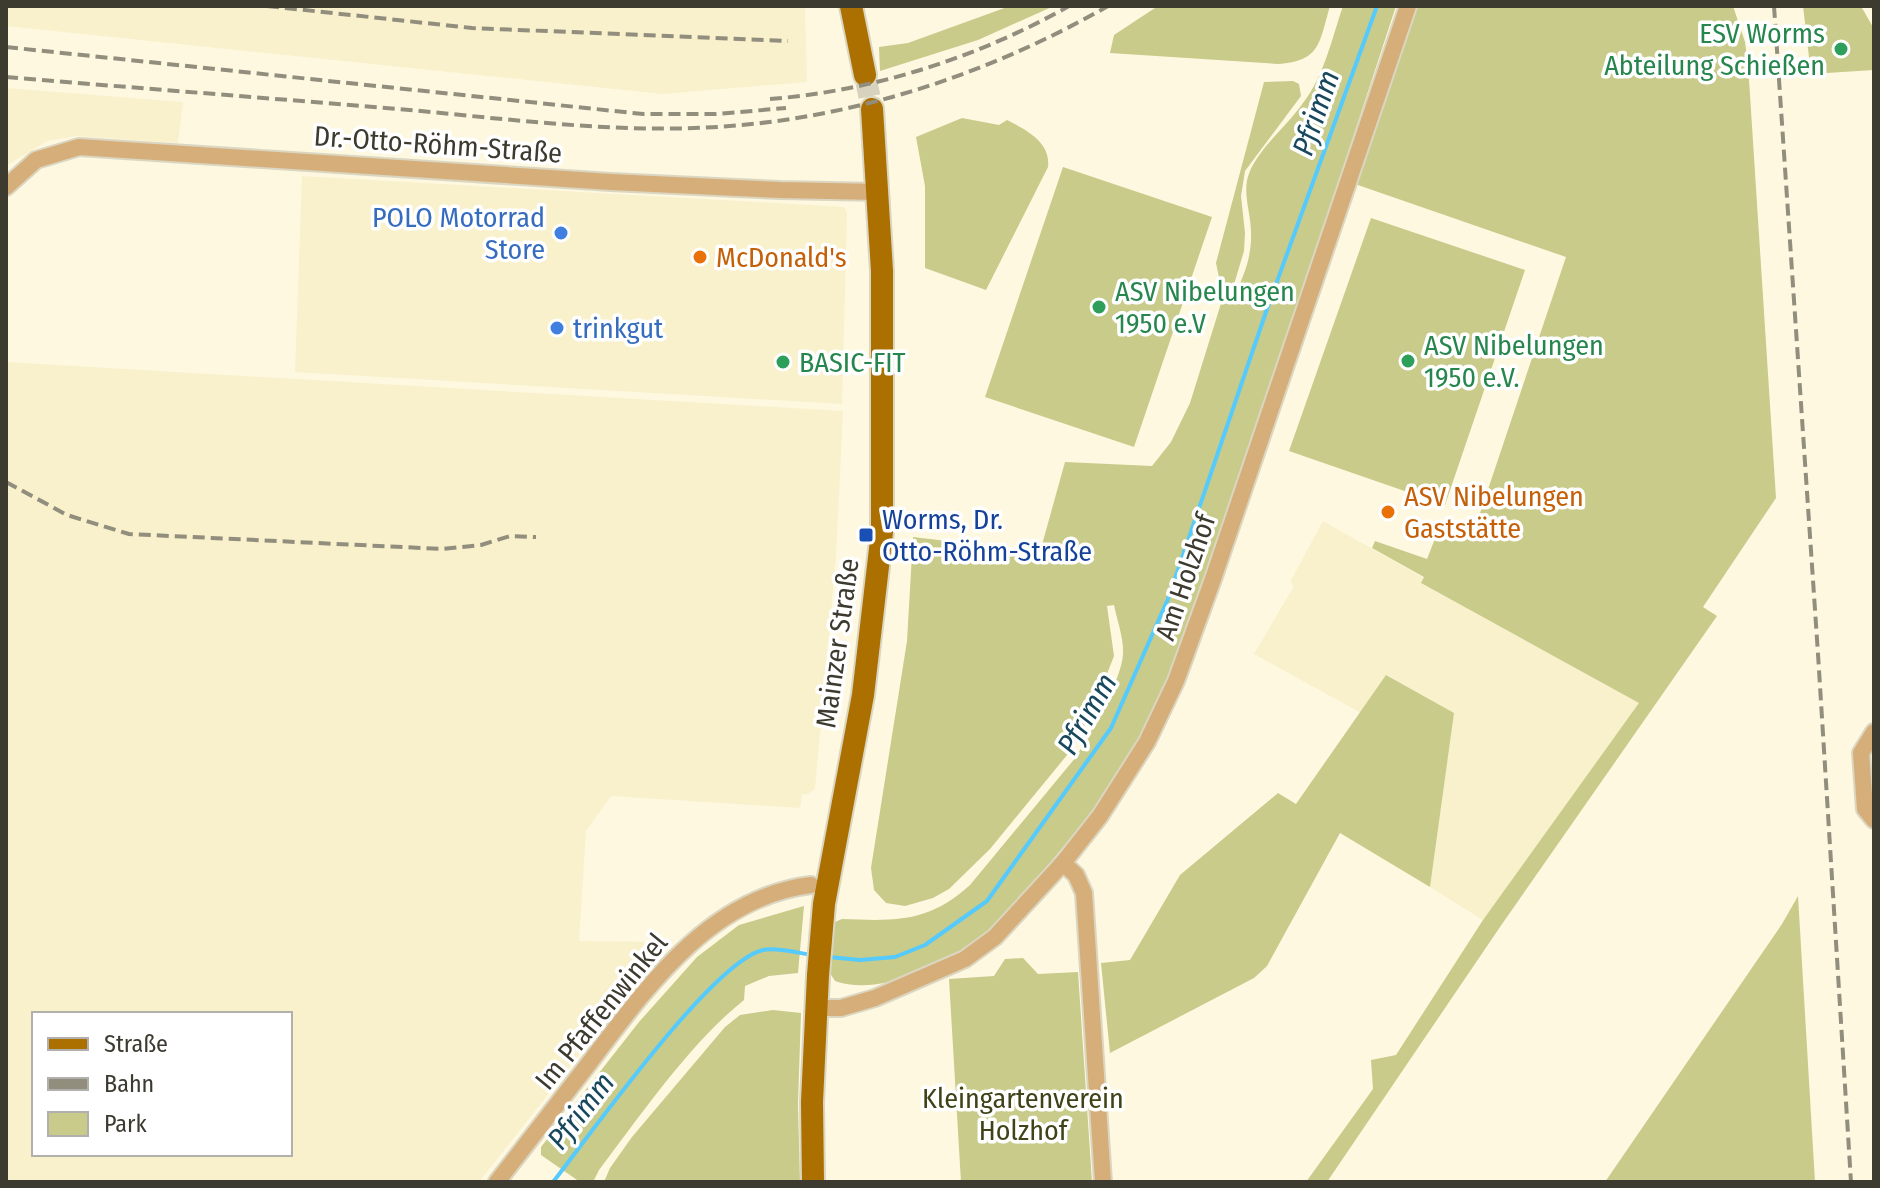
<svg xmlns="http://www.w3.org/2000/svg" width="1880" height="1188" viewBox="0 0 1880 1188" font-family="'Fira Sans Condensed',sans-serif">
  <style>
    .built { fill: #f9f0cc; fill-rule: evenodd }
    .green { fill: #c8cb8a }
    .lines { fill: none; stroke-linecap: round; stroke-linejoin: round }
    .stream { stroke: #55cafc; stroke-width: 4 }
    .primary-tunnel { stroke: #d7d2bd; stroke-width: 22; stroke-dasharray: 22 11; stroke-linecap: butt }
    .minor-casing { stroke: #dbd6c1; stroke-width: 20 }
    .primary-casing { stroke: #dbd6c1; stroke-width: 26 }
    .minor { stroke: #d6ae79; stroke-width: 16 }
    .primary { stroke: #ab7000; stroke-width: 22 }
    .rail { stroke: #928e7e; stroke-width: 4; stroke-dasharray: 12 6; stroke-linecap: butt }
    .leisure-dot { fill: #2e9e5b; stroke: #fff; stroke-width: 3 }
    .shop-dot { fill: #3f7fe0; stroke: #fff; stroke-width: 3 }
    .food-dot { fill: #e8710a; stroke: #fff; stroke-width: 3 }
    .transit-dot { fill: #1a4fb4; stroke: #fff; stroke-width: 3 }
    .labels { text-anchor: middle; stroke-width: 7; stroke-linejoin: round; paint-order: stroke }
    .leisure-label { font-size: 28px; fill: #27864d; stroke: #fff; text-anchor: start }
    .street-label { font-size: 28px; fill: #3d3a2f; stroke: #fff }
    .shop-label { font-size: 28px; fill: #366cbe; stroke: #fff; text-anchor: end }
    .food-label { font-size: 28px; fill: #c56008; stroke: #fff; text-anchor: start }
    .transit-label { font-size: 28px; fill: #164399; stroke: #fff; text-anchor: start }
    .park-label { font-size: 28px; fill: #404217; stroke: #fff }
    .water-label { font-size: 30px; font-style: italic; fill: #17485d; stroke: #fff }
  </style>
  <rect width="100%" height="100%" fill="#fef8e1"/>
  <!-- built -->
  <g class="built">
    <path d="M6 6H805L807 82 663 94 6 26Z"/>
    <path d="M6 88 183 102 178 143 77 136 47 141 6 166Z"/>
    <path d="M302 176 844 207 847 213 842 404 295 372Z"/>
    <path d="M6 362 843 411 836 557 815 789 808 794H802L800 808 611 796 586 831 579 941 668 942 479 1182H6ZM290 1014V1154H34V1014Z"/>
    <path d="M1323 521 1424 578 1422 584 1640 703 1483 920 1430 887 1454 713 1387 675 1361 713 1254 654 1294 586 1290 582Z"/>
  </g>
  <!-- green -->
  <g class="green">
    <path d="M1010 6H1054L978 40 880 71 879 47 908 43Z"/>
    <path d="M1158 6H1330C1319 43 1321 61 1278 64L1110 53 1114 35Z"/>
    <path d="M1343 6H1396C1341 174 1286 343 1227 510 1200 584 1178 666 1142 736 1119 780 1086 820 1054 858 1026 892 998 928 960 952 927 972 874 995 835 981L830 973 835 922 842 919C895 921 928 923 970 885L1076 757C1090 734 1122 679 1123 654 1124 639 1117 620 1114 605L1107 606 1114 656 1091 715 1072 749 990 849 949 889 933 898 905 906 886 903 874 890 871 868 907 641 913 537 1040 552 1065 462 1152 466 1171 442 1190 403 1223 297 1216 263 1264 82 1293 81 1299 84 1301 96 1245 171 1241 196 1245 233 1244 251 1232 291 1233 297C1244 277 1252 256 1251 232 1251 212 1241 191 1250 171 1261 146 1287 126 1303 103 1324 76 1332 38 1343 6Z"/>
    <path d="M1415 6H1733L1745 42 1748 64 1776 498 1703 607 1717 616 1500 927 1327 1182H1306L1373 1089 1371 1060 1396 1055 1483 920 1639 703 1421 583 1424 577 1372 548 1375 541 1427 559 1440 526 1472 537 1566 257 1355 184Z"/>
    <path d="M1803 6H1861L1874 29V70L1811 74Z"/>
    <path d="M962 118 999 125 1007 120C1026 130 1051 142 1048 167L986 290 925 268V186L916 137Z"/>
    <path d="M1063 167 1212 217 1134 447 985 397Z"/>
    <path d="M1371 218 1525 270 1445 505 1289 451Z"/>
    <path d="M1386 675 1454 713 1430 887 1340 833 1267 966 1254 978 1110 1053 1101 963 1130 960 1180 875 1278 793 1296 804Z"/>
    <path d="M1798 896 1815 1182H1605L1782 924Z"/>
    <path d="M804 906 798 973 769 976 745 986 744 1000C691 1042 640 1116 599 1170L593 1182H580L541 1155V1147L639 1022 697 957 739 925Z"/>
    <path d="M1023 958 1038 974 1078 972 1092 1182H961L949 979 994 976 1005 959Z"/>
    <path d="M773 1010 801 1013 798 1104 800 1182H604L610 1168 632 1137 725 1027 740 1015Z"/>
  </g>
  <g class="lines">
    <!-- stream -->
    <g class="stream">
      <path d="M829 957 860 960 895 957 925 945 987 901 1111 728 1168 599 1267 309 1377 6"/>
      <path d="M553 1182C590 1135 712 962 763 950 777 947 798 953 812 955"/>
    </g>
    <!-- primary-tunnel -->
    <path class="primary-tunnel" d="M865 75 872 109"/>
    <!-- minor casing -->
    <g class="minor-casing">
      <g id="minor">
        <path d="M6 187 36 160 79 147 611 182 780 190 879 192"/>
        <path d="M1874 732 1861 753 1865 809 1874 820"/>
        <path d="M1063 863 1076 875 1084 893 1103 1182"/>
        <path d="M816 1008H841L875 998 965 959 995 937 1063 863 1100 816 1147 742 1176 681 1213 579 1408 6"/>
        <path d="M497 1182C528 1142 559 1102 590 1062 647 987 710 897 811 885"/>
      </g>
    </g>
    <!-- primary casing -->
    <g class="primary-casing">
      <g id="primary">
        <path d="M851 6 865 75"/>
        <path d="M813 1182 812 1102 818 975 824 904 863 695 882 532V271L872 109"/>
      </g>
    </g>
    <!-- minor -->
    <use href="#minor" class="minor"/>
    <!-- primary -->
    <use href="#primary" class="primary"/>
    <!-- rail -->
    <g class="rail">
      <path d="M267 6 472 28 788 41"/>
      <path d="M1774 6 1818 654 1851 1182"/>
      <path d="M6 47 643 114H716L786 108"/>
      <path d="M6 77C137 88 267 98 398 109 512 119 629 136 742 125 871 113 996 70 1108 6"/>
      <path d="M770 99C874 91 979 57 1069 6"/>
      <path d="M6 482 67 515 129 534 443 549 481 545 510 536 536 537"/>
    </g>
  </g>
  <!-- markers -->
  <g class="leisure-dot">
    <circle cx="1841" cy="49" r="8"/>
    <circle cx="1099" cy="307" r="8"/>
    <circle cx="1408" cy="361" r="8"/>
    <circle cx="783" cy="362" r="8"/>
  </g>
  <g class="shop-dot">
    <circle cx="561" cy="233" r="8"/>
    <circle cx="557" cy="328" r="8"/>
  </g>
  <g class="food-dot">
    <circle cx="700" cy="257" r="8"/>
    <circle cx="1388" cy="512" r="8"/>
  </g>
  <rect class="transit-dot" x="858" y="527" width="16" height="16" rx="4"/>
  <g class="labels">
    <!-- leisure labels -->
    <g class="leisure-label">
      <text x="1825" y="43" text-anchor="end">ESV Worms<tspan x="1825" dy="32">Abteilung Schießen</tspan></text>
      <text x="1115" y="301">ASV Nibelungen<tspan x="1115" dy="32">1950 e.V</tspan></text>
      <text x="1424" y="355">ASV Nibelungen<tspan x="1424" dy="32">1950 e.V.</tspan></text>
      <text x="799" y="372">BASIC-FIT</text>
    </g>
    <!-- street labels -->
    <g class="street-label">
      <text transform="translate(438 144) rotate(4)" y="10">Dr.-Otto-Röhm-Straße</text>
      <text transform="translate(1185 577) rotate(-71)" y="10">Am Holzhof</text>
      <text transform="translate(837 643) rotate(-82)" y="10">Mainzer Straße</text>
      <text transform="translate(601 1011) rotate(-51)" y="10">Im Pfaffenwinkel</text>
    </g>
    <!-- shop labels -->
    <g class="shop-label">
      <text x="545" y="227">POLO Motorrad<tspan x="545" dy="32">Store</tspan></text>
      <text x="573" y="338" text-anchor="start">trinkgut</text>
    </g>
    <!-- food labels -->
    <g class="food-label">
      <text x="716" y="267">McDonald's</text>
      <text x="1404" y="506">ASV Nibelungen<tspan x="1404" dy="32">Gaststätte</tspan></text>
    </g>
    <!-- transit labels -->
    <g class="transit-label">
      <text x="882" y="529">Worms, Dr.<tspan x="882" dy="32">Otto-Röhm-Straße</tspan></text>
    </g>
    <!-- park labels -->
    <g class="park-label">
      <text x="1023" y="1108">Kleingartenverein<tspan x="1023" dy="32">Holzhof</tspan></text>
    </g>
    <!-- water labels -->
    <g class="water-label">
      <text transform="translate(1316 113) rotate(-71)" y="10">Pfrimm</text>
      <text transform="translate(1087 714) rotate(-60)" y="10">Pfrimm</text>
      <text transform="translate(581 1111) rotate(-52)" y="10">Pfrimm</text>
    </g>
  </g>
  <!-- border -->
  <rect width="1880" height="1188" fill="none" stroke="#3d3a2f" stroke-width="16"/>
  <!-- legend -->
  <rect x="32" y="1012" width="260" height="144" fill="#ffffff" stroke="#b1b0ac" stroke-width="2"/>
  <rect x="48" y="1038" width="40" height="12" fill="#ab7000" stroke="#b1b0ac" stroke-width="2"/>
  <text x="104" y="1052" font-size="24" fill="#3d3a2f">Straße</text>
  <rect x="48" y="1078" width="40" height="12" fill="#928e7e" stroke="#b1b0ac" stroke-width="2"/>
  <text x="104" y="1092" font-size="24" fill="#3d3a2f">Bahn</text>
  <rect x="48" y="1112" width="40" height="24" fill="#c8cb8a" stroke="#b1b0ac" stroke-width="2"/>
  <text x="104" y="1132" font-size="24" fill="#3d3a2f">Park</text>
</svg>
